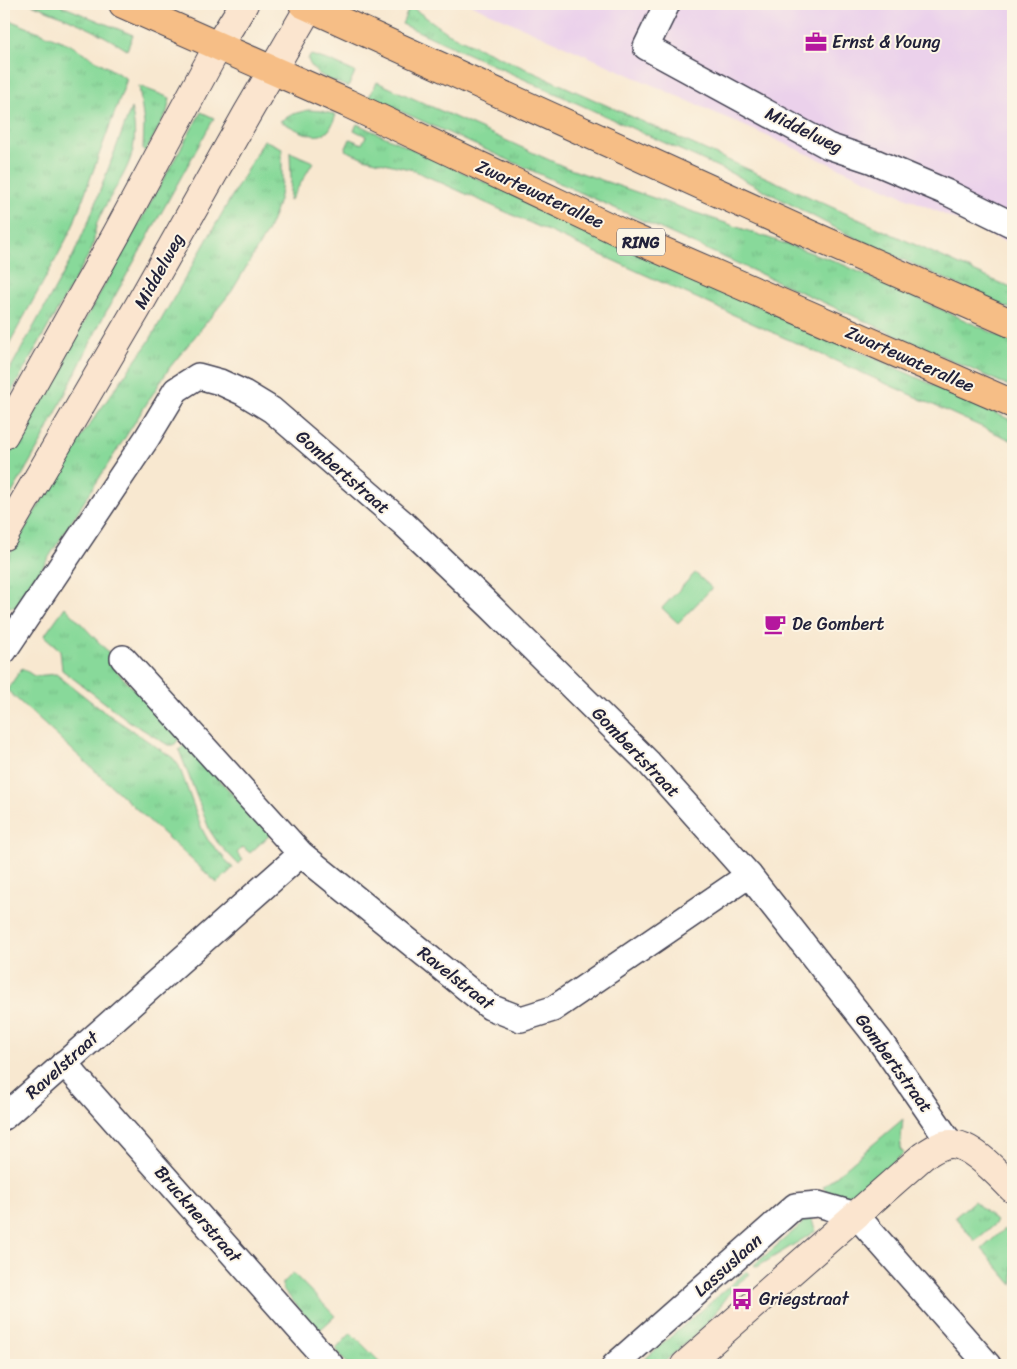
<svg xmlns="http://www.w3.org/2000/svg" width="1017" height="1369" viewBox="0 0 1017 1369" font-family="Sriracha,sans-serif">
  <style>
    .built { fill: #ebd1eb }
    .grass { fill: url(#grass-tufts); stroke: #557e6a }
    .park { fill: #88d99a; stroke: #557e6a }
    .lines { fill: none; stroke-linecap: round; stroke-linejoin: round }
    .street-casing { stroke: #424051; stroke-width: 28 }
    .secondary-casing { stroke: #424051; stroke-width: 30 }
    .primary-casing { stroke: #424051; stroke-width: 30 }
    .street { stroke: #fff; stroke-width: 25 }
    .secondary { stroke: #fbe5cf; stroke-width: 28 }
    .primary { stroke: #f6be86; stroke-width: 28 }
    .labels { text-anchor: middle; stroke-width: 4; stroke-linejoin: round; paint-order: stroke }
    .shield { fill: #fcf5e5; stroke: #63616e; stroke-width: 1 }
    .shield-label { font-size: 16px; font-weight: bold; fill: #22223b }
    .poi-label { font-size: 18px; fill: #22223b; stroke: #fcf5e5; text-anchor: start }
    .street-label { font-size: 18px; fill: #22223b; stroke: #fcf5e5 }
  </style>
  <defs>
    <pattern id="grass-tufts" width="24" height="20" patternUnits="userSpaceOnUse" patternTransform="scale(1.25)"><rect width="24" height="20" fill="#88d99a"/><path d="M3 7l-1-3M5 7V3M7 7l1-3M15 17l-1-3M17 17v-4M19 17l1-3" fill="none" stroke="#75ba86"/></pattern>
  </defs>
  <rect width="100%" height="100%" fill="#fcf5e5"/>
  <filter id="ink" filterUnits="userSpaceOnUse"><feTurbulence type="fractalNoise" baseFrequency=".02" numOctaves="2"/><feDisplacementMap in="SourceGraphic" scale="10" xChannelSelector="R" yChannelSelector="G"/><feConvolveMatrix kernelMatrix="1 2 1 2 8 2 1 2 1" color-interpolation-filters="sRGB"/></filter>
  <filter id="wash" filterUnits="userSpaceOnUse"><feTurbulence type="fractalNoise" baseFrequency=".0096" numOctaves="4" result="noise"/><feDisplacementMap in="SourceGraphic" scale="20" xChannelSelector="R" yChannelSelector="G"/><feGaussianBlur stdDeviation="1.12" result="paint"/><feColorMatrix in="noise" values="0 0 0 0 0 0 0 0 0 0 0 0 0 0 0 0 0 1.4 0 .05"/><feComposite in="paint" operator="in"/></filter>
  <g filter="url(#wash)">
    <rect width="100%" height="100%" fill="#f8e8d0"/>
    <!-- built -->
    <path class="built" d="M470 4H1013V245Z"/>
    <!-- grass -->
    <g class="grass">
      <path d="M31 4H57L133 35 127 50C97 30 65 17 31 4Z"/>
      <path d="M410 6 448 33 462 40 1013 289V310L847 234 729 172 402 24Z"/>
      <path d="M4 18 69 44 127 79 72 228 57 257 4 353Z"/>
      <path d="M311 55 330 61 355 72 348 87C333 81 313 76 308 59Z"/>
      <path d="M377 82 567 168 835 261 1013 342V388L369 97Z"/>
      <path d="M139 86 170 98 167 112 146 151 143 150 144 124Z"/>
      <path d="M131 108C145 161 115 180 97 223 94 231 95 240 92 249L4 405V380L73 256 89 220Z"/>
      <path d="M308 110 322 111 336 115C334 120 332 126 329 130 316 144 293 127 280 121L293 114Z"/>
      <path d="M201 112 214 118 101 321 43 439 4 507V465Z"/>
      <path d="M357 124 1013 421V441L413 170 364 158 345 150 350 139 362 144 366 136 354 130Z"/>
      <path d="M264 140 282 148V181L280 196 275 213 267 232 232 291 170 367 19 604 15 607H10L4 604V564L72 449 148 343Z"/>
      <path d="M290 152 313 162 292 198 289 200 291 180Z"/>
      <path d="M65 607 116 660 111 665 180 738 174 745H168L129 721 62 670 60 650 44 636Z"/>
      <path d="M22 668 34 676 56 674 103 711 173 758 179 766 202 829 208 840 233 868 217 883 7 690Z"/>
      <path d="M185 744 271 834 250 853 243 847 237 853 243 860 238 864 218 843 210 831 179 750Z"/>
      <path d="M903 1119 900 1149 904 1153 851 1200 849 1198 831 1197 823 1187Z"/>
      <path d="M974 1201 997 1222 975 1241 955 1217Z"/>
      <path d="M808 1216 811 1218 816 1231 757 1267 754 1265 802 1224 798 1217Z"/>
      <path d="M1004 1229 1013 1238V1285L982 1249Z"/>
      <path d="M747 1271 750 1274 737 1284 705 1326 661 1365H638Z"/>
      <path d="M293 1273 335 1316 321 1329 317 1330 283 1289V1283Z"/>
      <path d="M351 1333 383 1365H348L336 1349Z"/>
    </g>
    <!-- park -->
    <path class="park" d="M695 573 712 588 678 623 662 608Z"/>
  </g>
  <g filter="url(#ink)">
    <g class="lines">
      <!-- street casing -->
      <g class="street-casing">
        <g id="street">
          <path d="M667 4 646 47 828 146 873 161 948 193 1011 224"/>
          <path d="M4 651 147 438 176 390 198 376 220 382 244 393 272 410 404 524 491 607 649 763 749 875 880 1041 951 1144"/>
          <path d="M123 658 301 854 490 1007 521 1019 553 1009 749 875"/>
          <path d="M64 1063 331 1365"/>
          <path d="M4 1117 301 854"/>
          <path d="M615 1365 795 1206 818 1204 856 1215 988 1365"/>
        </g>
      </g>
      <!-- secondary casing -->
      <g class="secondary-casing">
        <g id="secondary">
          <path d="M4 435 116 235 218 46 244 4"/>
          <path d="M4 536 138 307 247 114 311 4"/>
          <path d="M685 1365 923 1156C931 1151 940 1144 951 1144 972 1144 999 1175 1013 1189"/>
        </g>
      </g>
      <!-- primary casing -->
      <g class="primary-casing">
        <g id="primary">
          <path d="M123 4 347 103 626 235 1013 404"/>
          <path d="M303 4 809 234 1013 324"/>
        </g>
      </g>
      <!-- street -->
      <use href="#street" class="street"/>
      <!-- secondary -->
      <use href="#secondary" class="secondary"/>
      <!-- primary -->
      <use href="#primary" class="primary"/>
    </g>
  </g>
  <!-- icons -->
  <defs>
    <g id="office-bare" transform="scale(1.725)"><path d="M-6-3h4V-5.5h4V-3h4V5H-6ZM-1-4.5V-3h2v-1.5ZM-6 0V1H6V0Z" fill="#b5179e" stroke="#fcf5e5" stroke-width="2.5" paint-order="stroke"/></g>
    <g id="cafe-bare" transform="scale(1.725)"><path d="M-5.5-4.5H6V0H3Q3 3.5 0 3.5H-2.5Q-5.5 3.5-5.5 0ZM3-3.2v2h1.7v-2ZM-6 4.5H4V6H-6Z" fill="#b5179e" stroke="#fcf5e5" stroke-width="2.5" paint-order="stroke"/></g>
    <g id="bus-bare" transform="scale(1.725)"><path d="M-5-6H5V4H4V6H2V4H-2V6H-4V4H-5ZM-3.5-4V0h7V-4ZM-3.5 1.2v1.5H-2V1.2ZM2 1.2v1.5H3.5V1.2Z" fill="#b5179e" stroke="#fcf5e5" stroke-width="2.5" paint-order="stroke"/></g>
  </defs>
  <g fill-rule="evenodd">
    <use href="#office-bare" x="816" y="42"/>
    <use href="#cafe-bare" x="775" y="624"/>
    <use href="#bus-bare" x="742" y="1299"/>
  </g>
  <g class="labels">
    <!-- shield labels -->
    <rect class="shield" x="617" y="228.5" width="48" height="27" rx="4"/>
    <g class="shield-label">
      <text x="641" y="248">RING</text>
    </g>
    <!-- poi labels -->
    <g class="poi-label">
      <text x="832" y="48">Ernst &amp; Young</text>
      <text x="792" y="630">De Gombert</text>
      <text x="759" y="1305">Griegstraat</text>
    </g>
    <!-- street labels -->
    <g class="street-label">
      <text transform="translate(804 130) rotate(26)" y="6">Middelweg</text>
      <text transform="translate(540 194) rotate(25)" y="6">Zwartewaterallee</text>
      <text transform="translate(159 271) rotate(-61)" y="6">Middelweg</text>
      <text transform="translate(910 359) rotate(24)" y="6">Zwartewaterallee</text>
      <text transform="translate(343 472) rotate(41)" y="6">Gombertstraat</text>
      <text transform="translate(636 752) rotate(46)" y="6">Gombertstraat</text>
      <text transform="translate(456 978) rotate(38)" y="6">Ravelstraat</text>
      <text transform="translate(894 1063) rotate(54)" y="6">Gombertstraat</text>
      <text transform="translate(62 1065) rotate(-42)" y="6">Ravelstraat</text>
      <text transform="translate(198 1214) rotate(49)" y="6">Brucknerstraat</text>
      <text transform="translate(728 1265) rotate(-42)" y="6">Lassuslaan</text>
    </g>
  </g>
  <!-- margin -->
  <rect width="1017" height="1369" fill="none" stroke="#fcf5e5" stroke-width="20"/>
</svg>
